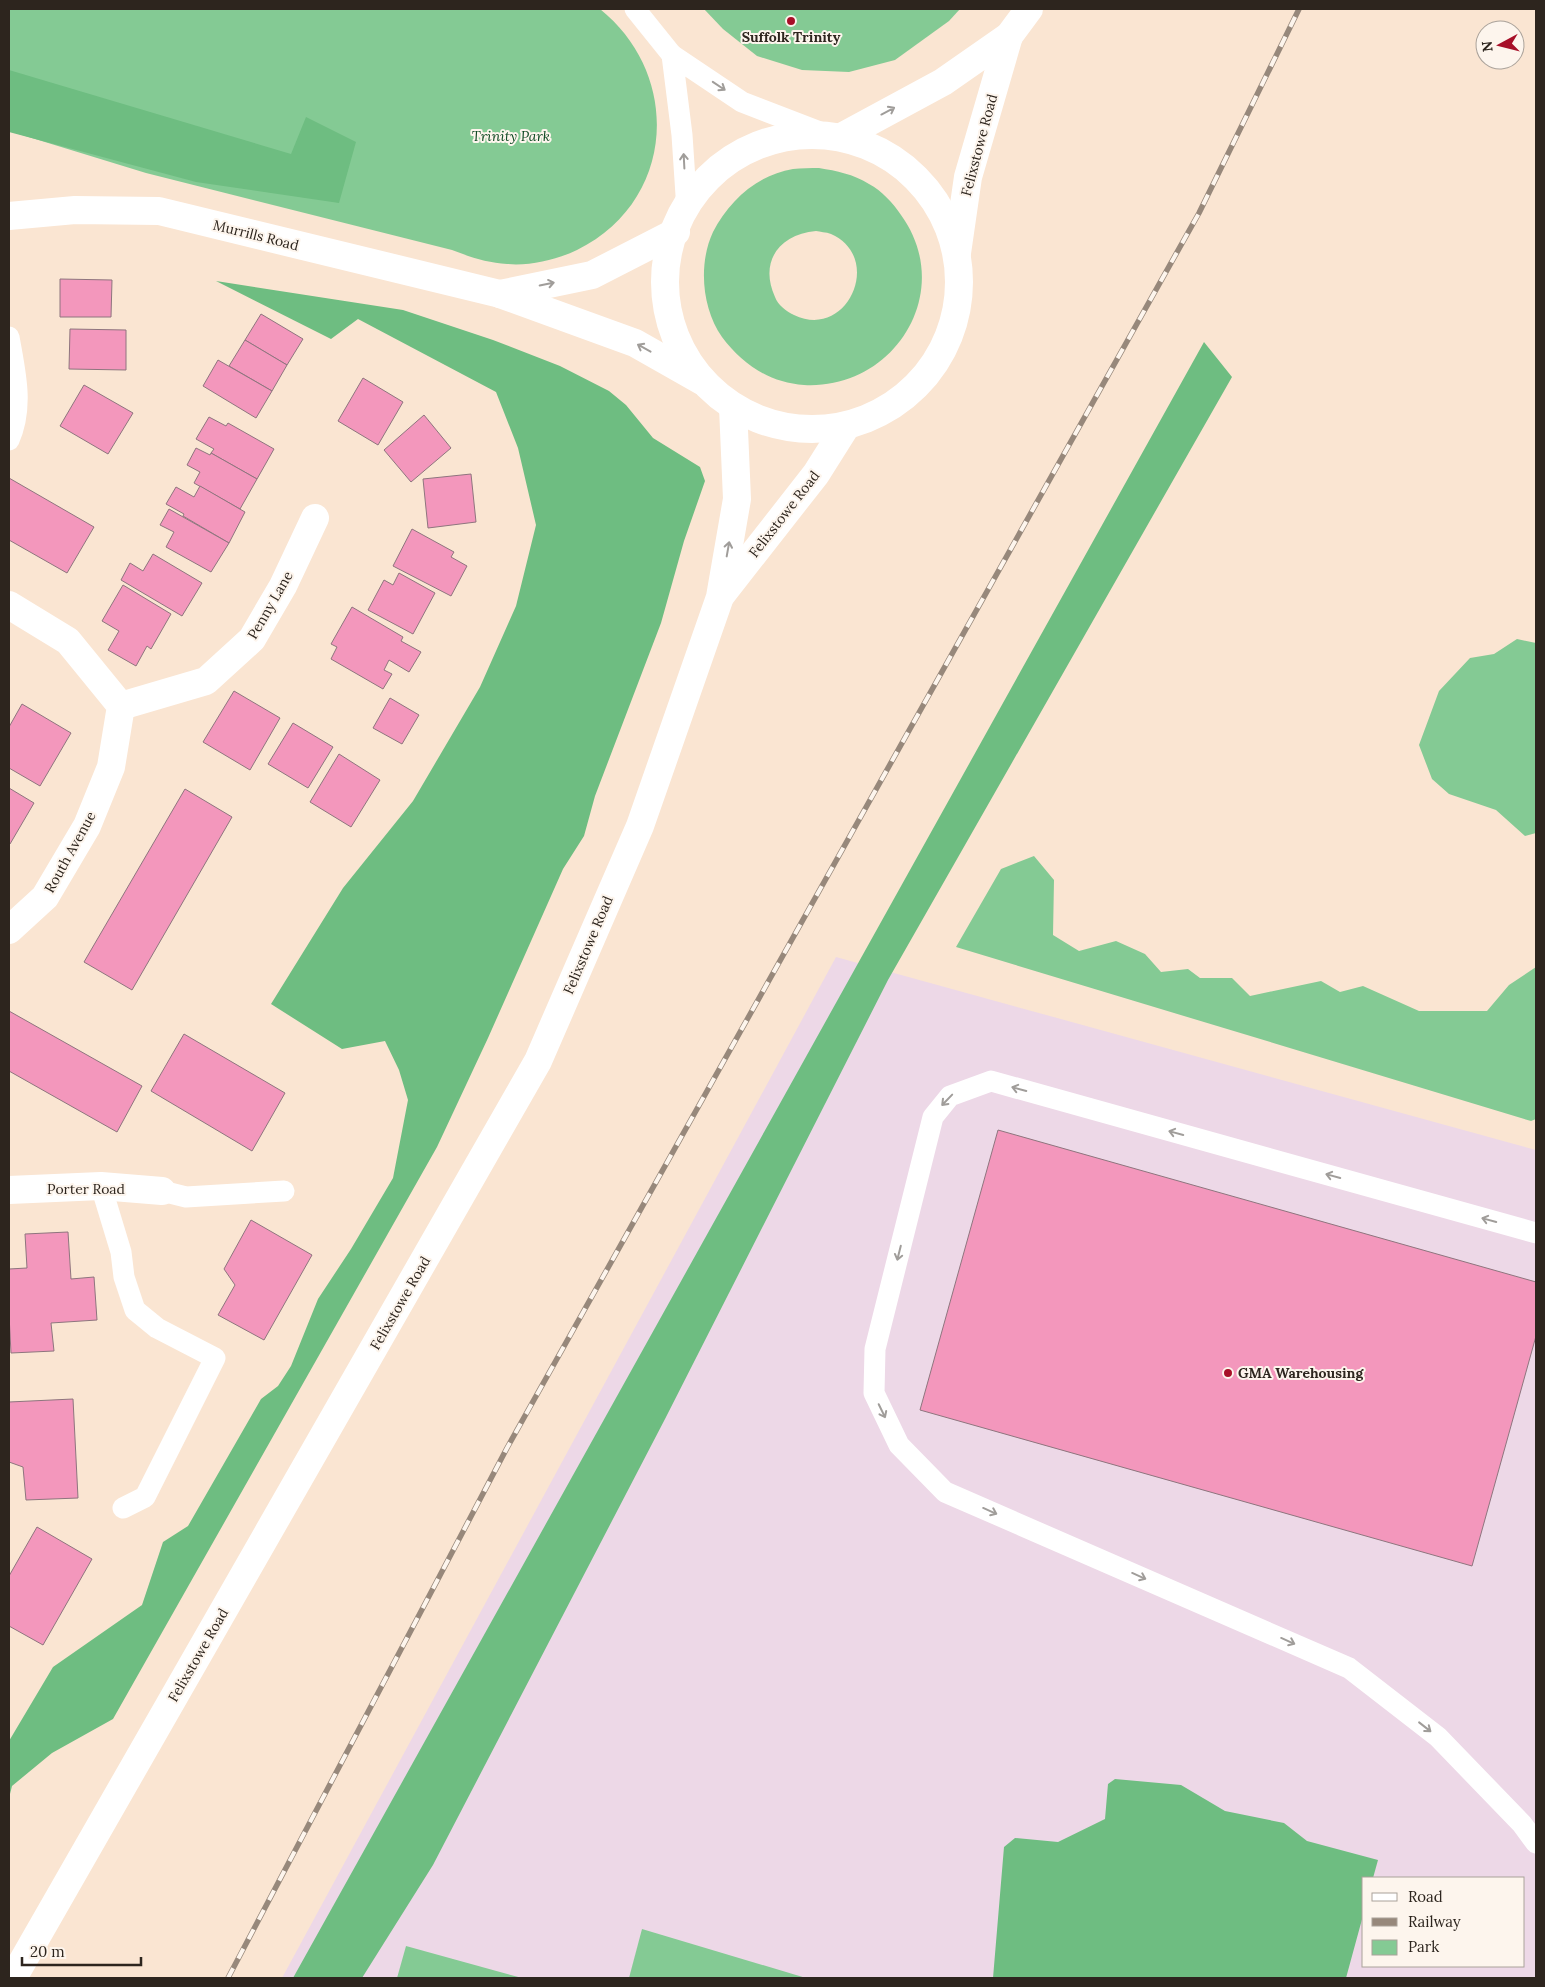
<svg xmlns="http://www.w3.org/2000/svg" width="1545" height="1987" viewBox="0 0 1545 1987" font-family="Lora,serif">
  <style>
    .industrial { fill: #edd8e7; fill-rule: evenodd }
    .green { fill: #84ca94; fill-rule: evenodd }
    .forest { fill: #6ebd81 }
    .building { fill: #f397bc; stroke: #8e757e }
    .lines { fill: none; stroke-linecap: round; stroke-linejoin: round }
    .lane { stroke: #fff; stroke-width: 21 }
    .street { stroke: #fff; stroke-width: 28 }
    .primary { stroke: #fff; stroke-width: 28 }
    .rail-casing { stroke: #97887b; stroke-width: 5.5 }
    .rail { stroke: #fdf5ed; stroke-width: 4; stroke-dasharray: 11; stroke-linecap: butt }
    .oneway { stroke: #a09d9a }
    .poi-dot { fill: #a70f28; stroke: #fdf5ed; stroke-width: 2 }
    .labels { text-anchor: middle; stroke-width: 4; stroke-linejoin: round; paint-order: stroke }
    .poi-label { font-size: 14px; font-weight: bold; fill: #2d251e; stroke: #fdf5ed }
    .park-label { font-size: 14px; font-style: italic; fill: #0e4a23; stroke: #fdf5ed }
    .street-label { font-size: 14px; fill: #2d251e; stroke: #fdf5ed }
  </style>
  <rect width="100%" height="100%" fill="#fae5d2"/>
  <!-- industrial -->
  <path class="industrial" d="M836 957 1536 1150V1978H282ZM1364 1878H1524V1966H1364Z"/>
  <!-- green -->
  <g class="green">
    <path d="M9 9H600C683 76 675 202 577 250 556 260 530 266 507 264 488 263 470 257 452 250L146 173 9 131Z"/>
    <path d="M704 9H960L949 21 895 60 849 72 802 70 757 56 723 29Z"/>
    <path d="M819 168C837 171 853 174 869 184 882 191 893 203 901 215 956 291 895 390 804 385 770 383 742 364 722 337 702 309 698 264 713 232 729 201 757 175 793 169 801 168 811 168 819 168ZM816 231C820 232 826 232 831 234 884 257 848 341 794 315 786 311 778 305 775 297 759 262 779 234 816 231Z"/>
    <path d="M1517 639 1536 643V833L1525 836 1496 810 1449 794 1432 779 1419 745 1439 691 1470 658 1494 654Z"/>
    <path d="M1034 856 1054 880 1053 935 1079 951 1116 941 1145 954 1161 972 1188 969 1200 978H1232L1250 996 1321 981 1340 992 1363 986 1419 1011H1487L1509 985 1536 967V1119L1531 1121 956 947 1001 869Z"/>
    <path d="M642 1929 806 1978H629Z"/>
    <path d="M406 1946 522 1978H397Z"/>
  </g>
  <!-- forest -->
  <g class="forest">
    <path d="M9 70 291 154 306 117 356 142 339 203 196 182 9 132Z"/>
    <path d="M216 281 403 310 493 340 560 366 609 391 626 405 653 438 700 467 705 481 684 541 661 623 595 796 584 836 563 869 488 1038 437 1147 113 1719 52 1753 12 1786 9 1798V1741L53 1667 142 1605 163 1542 188 1526 261 1399 278 1386 291 1366 318 1299 351 1249 393 1178 408 1100 399 1070 385 1041 342 1049 271 1004 343 888 413 801 480 687 516 606 536 525 518 448 496 392 358 319 331 339Z"/>
    <path d="M1204 342 1232 377 888 980 665 1419 433 1865 362 1978H293Z"/>
    <path d="M1115 1779 1181 1785 1225 1811 1284 1823 1307 1841 1378 1860 1373 1878H1364V1912L1346 1978H993L1004 1847 1015 1838 1058 1842 1105 1819 1108 1784Z"/>
  </g>
  <!-- building -->
  <g class="building">
    <path d="M60 279 112 280 111 317H60Z"/>
    <path d="M261 314 303 339 287 365 245 340Z"/>
    <path d="M70 329 126 330V370L69 369Z"/>
    <path d="M245 340 287 365 272 391 229 366Z"/>
    <path d="M218 360 272 391 256 418 203 386Z"/>
    <path d="M363 378 403 402 378 445 338 421Z"/>
    <path d="M84 385 133 413 108 454 60 426Z"/>
    <path d="M424 415 451 448 411 482 384 450Z"/>
    <path d="M209 417 226 426 228 423 274 449 257 479 211 453 214 449 196 439Z"/>
    <path d="M196 448 210 455 211 453 257 479 240 509 194 483 200 472 187 465Z"/>
    <path d="M471 474 476 522 428 528 423 479Z"/>
    <path d="M9 478 94 527 67 573 9 540Z"/>
    <path d="M200 486 245 512 229 543 183 516 184 514 166 504 176 487 194 497Z"/>
    <path d="M169 509 229 543 211 572 166 547 174 532 160 525Z"/>
    <path d="M412 529 454 552 451 557 467 566 451 596 393 566Z"/>
    <path d="M153 554 202 583 182 616 121 580 130 563 143 571Z"/>
    <path d="M399 573 435 593 413 634 368 610 384 580 393 585Z"/>
    <path d="M123 585 171 614 151 649 147 646 136 666 108 650 119 631 102 621Z"/>
    <path d="M352 607 403 637 401 641 421 652 409 672 389 660 384 670 392 674 383 689 331 659 337 647 331 644Z"/>
    <path d="M234 691 280 718 250 770 203 742Z"/>
    <path d="M390 698 419 715 402 744 373 728Z"/>
    <path d="M22 704 71 733 40 786 9 768V727Z"/>
    <path d="M293 723 333 747 308 788 268 764Z"/>
    <path d="M339 754 380 780 351 827 310 802Z"/>
    <path d="M9 788 34 803 10 844 9 843Z"/>
    <path d="M185 789 232 817 132 990 84 962Z"/>
    <path d="M9 1011 142 1086 117 1132 9 1071Z"/>
    <path d="M184 1034 285 1093 252 1151 151 1091Z"/>
    <path d="M998 1130 1536 1282V1336L1472 1566 920 1410Z"/>
    <path d="M251 1220 312 1255 264 1340 218 1315 235 1285 224 1269Z"/>
    <path d="M68 1232 71 1279 94 1277 97 1320 51 1323 54 1351 11 1353 9 1315V1269L27 1268 25 1234Z"/>
    <path d="M73 1399 78 1498 26 1500 23 1467 9 1462V1402Z"/>
    <path d="M37 1527 92 1559 43 1645 9 1626V1576Z"/>
  </g>
  <g class="lines">
    <!-- lane -->
    <g class="lane">
      <path d="M635 9 672 55"/>
      <path d="M687 210 682 135 672 55 742 102 820 132"/>
      <path d="M9 337C15 372 24 406 9 440"/>
      <path d="M101 1186 121 1252 124 1277 135 1310 157 1328 215 1358 145 1497 123 1508"/>
      <path d="M162 1191 186 1197 284 1191"/>
      <path d="M1536 1233 991 1081 950 1096 933 1117 875 1349 874 1393 899 1445 945 1492 1349 1668 1438 1737 1522 1824 1536 1843"/>
    </g>
    <!-- street -->
    <g class="street">
      <path d="M9 216 75 210 159 211 500 294 635 343 702 381"/>
      <path d="M500 294 592 275 676 232"/>
      <path d="M9 605 68 641 121 706 111 767 87 826 45 897 9 930"/>
      <path d="M121 706 206 681 252 639 283 586 315 518"/>
      <path d="M9 1190 101 1186 162 1191"/>
    </g>
    <!-- primary -->
    <g class="primary">
      <path d="M845 135 943 82 1009 36 1029 9"/>
      <circle cx="812" cy="282" r="147"/>
      <path d="M957 253 968 177 1009 36"/>
      <path d="M722 594 816 474 845 428"/>
      <path d="M13 1978 538 1061 640 826 720 597 737 499 733 407"/>
    </g>
    <!-- rail casing -->
    <g class="rail-casing">
      <path id="rail" d="M228 1978 507 1448 1199 213 1299 9"/>
    </g>
    <!-- rail -->
    <use href="#rail" class="rail"/>
  </g>
  <!-- one-way arrows -->
  <defs><path id="oneway-shaft" d="M-6 0H5M1.5-3L5.5 0L1.5 3" fill="none" stroke-width="1.6" stroke-linecap="round" stroke-linejoin="round" transform="scale(1.25)"/></defs>
  <g class="oneway">
    <use href="#oneway-shaft" transform="translate(719 86) rotate(34)"/>
    <use href="#oneway-shaft" transform="translate(888 111) rotate(-28)"/>
    <use href="#oneway-shaft" transform="translate(684 161) rotate(-93)"/>
    <use href="#oneway-shaft" transform="translate(547 284) rotate(-12)"/>
    <use href="#oneway-shaft" transform="translate(644 348) rotate(-151)"/>
    <use href="#oneway-shaft" transform="translate(728 549) rotate(-80)"/>
    <use href="#oneway-shaft" transform="translate(1019 1089) rotate(-165)"/>
    <use href="#oneway-shaft" transform="translate(947 1100) rotate(134)"/>
    <use href="#oneway-shaft" transform="translate(1176 1133) rotate(-165)"/>
    <use href="#oneway-shaft" transform="translate(1333 1176) rotate(-165)"/>
    <use href="#oneway-shaft" transform="translate(1489 1220) rotate(-165)"/>
    <use href="#oneway-shaft" transform="translate(899 1253) rotate(104)"/>
    <use href="#oneway-shaft" transform="translate(882 1411) rotate(64)"/>
    <use href="#oneway-shaft" transform="translate(990 1511) rotate(24)"/>
    <use href="#oneway-shaft" transform="translate(1139 1576) rotate(24)"/>
    <use href="#oneway-shaft" transform="translate(1288 1641) rotate(24)"/>
    <use href="#oneway-shaft" transform="translate(1425 1727) rotate(38)"/>
  </g>
  <!-- markers -->
  <g class="poi-dot">
    <circle cx="791" cy="21" r="5"/>
    <circle cx="1228" cy="1373" r="5"/>
  </g>
  <g class="labels">
    <!-- poi labels -->
    <g class="poi-label">
      <text x="791" y="42">Suffolk Trinity</text>
      <text x="1238" y="1378" text-anchor="start">GMA Warehousing</text>
    </g>
    <!-- park labels -->
    <g class="park-label">
      <text x="511" y="141">Trinity Park</text>
    </g>
    <!-- street labels -->
    <g class="street-label">
      <text transform="translate(979 145) rotate(-75)" y="5">Felixstowe Road</text>
      <text transform="translate(256 235) rotate(14)" y="5">Murrills Road</text>
      <text transform="translate(784 514) rotate(-52)" y="5">Felixstowe Road</text>
      <text transform="translate(270 605) rotate(-60)" y="5">Penny Lane</text>
      <text transform="translate(70 852) rotate(-61)" y="5">Routh Avenue</text>
      <text transform="translate(588 945) rotate(-67)" y="5">Felixstowe Road</text>
      <text x="86" y="1194">Porter Road</text>
      <text transform="translate(400 1303) rotate(-60)" y="5">Felixstowe Road</text>
      <text transform="translate(198 1655) rotate(-60)" y="5">Felixstowe Road</text>
    </g>
  </g>
  <!-- border -->
  <rect width="1545" height="1987" fill="none" stroke="#2d251e" stroke-width="20"/>
  <!-- legend -->
  <rect x="1362" y="1877" width="162" height="90" fill="#fdf5ed" stroke="#aaa29a"/>
  <rect x="1372" y="1893" width="25" height="8" fill="#ffffff" stroke="#aaa29a"/>
  <text x="1408" y="1902" font-size="15" fill="#2d251e">Road</text>
  <rect x="1372" y="1918" width="25" height="8" fill="#97887b" stroke="#aaa29a"/>
  <text x="1408" y="1927" font-size="15" fill="#2d251e">Railway</text>
  <rect x="1372" y="1940" width="25" height="15" fill="#84ca94" stroke="#aaa29a"/>
  <text x="1408" y="1952" font-size="15" fill="#2d251e">Park</text>
  <!-- north arrow -->
  <g transform="translate(1500 45) rotate(263)"><circle r="24" fill="#fdf5ed" stroke="#aaa29a"/>
  <path d="M0-4L9 19L0 12L-9 19Z" fill="#a70f28"/>
  <text y="-8" font-size="14" font-weight="bold" text-anchor="middle" fill="#2d251e">N</text>
  </g>
  <!-- scale -->
  <path d="M22 1957v8h119v-8" fill="none" stroke="#2d251e" stroke-width="2.5"/>
  <text x="30" y="1957" font-size="15" fill="#2d251e" stroke="#fdf5ed" stroke-width="4" paint-order="stroke">20 m</text>
</svg>
